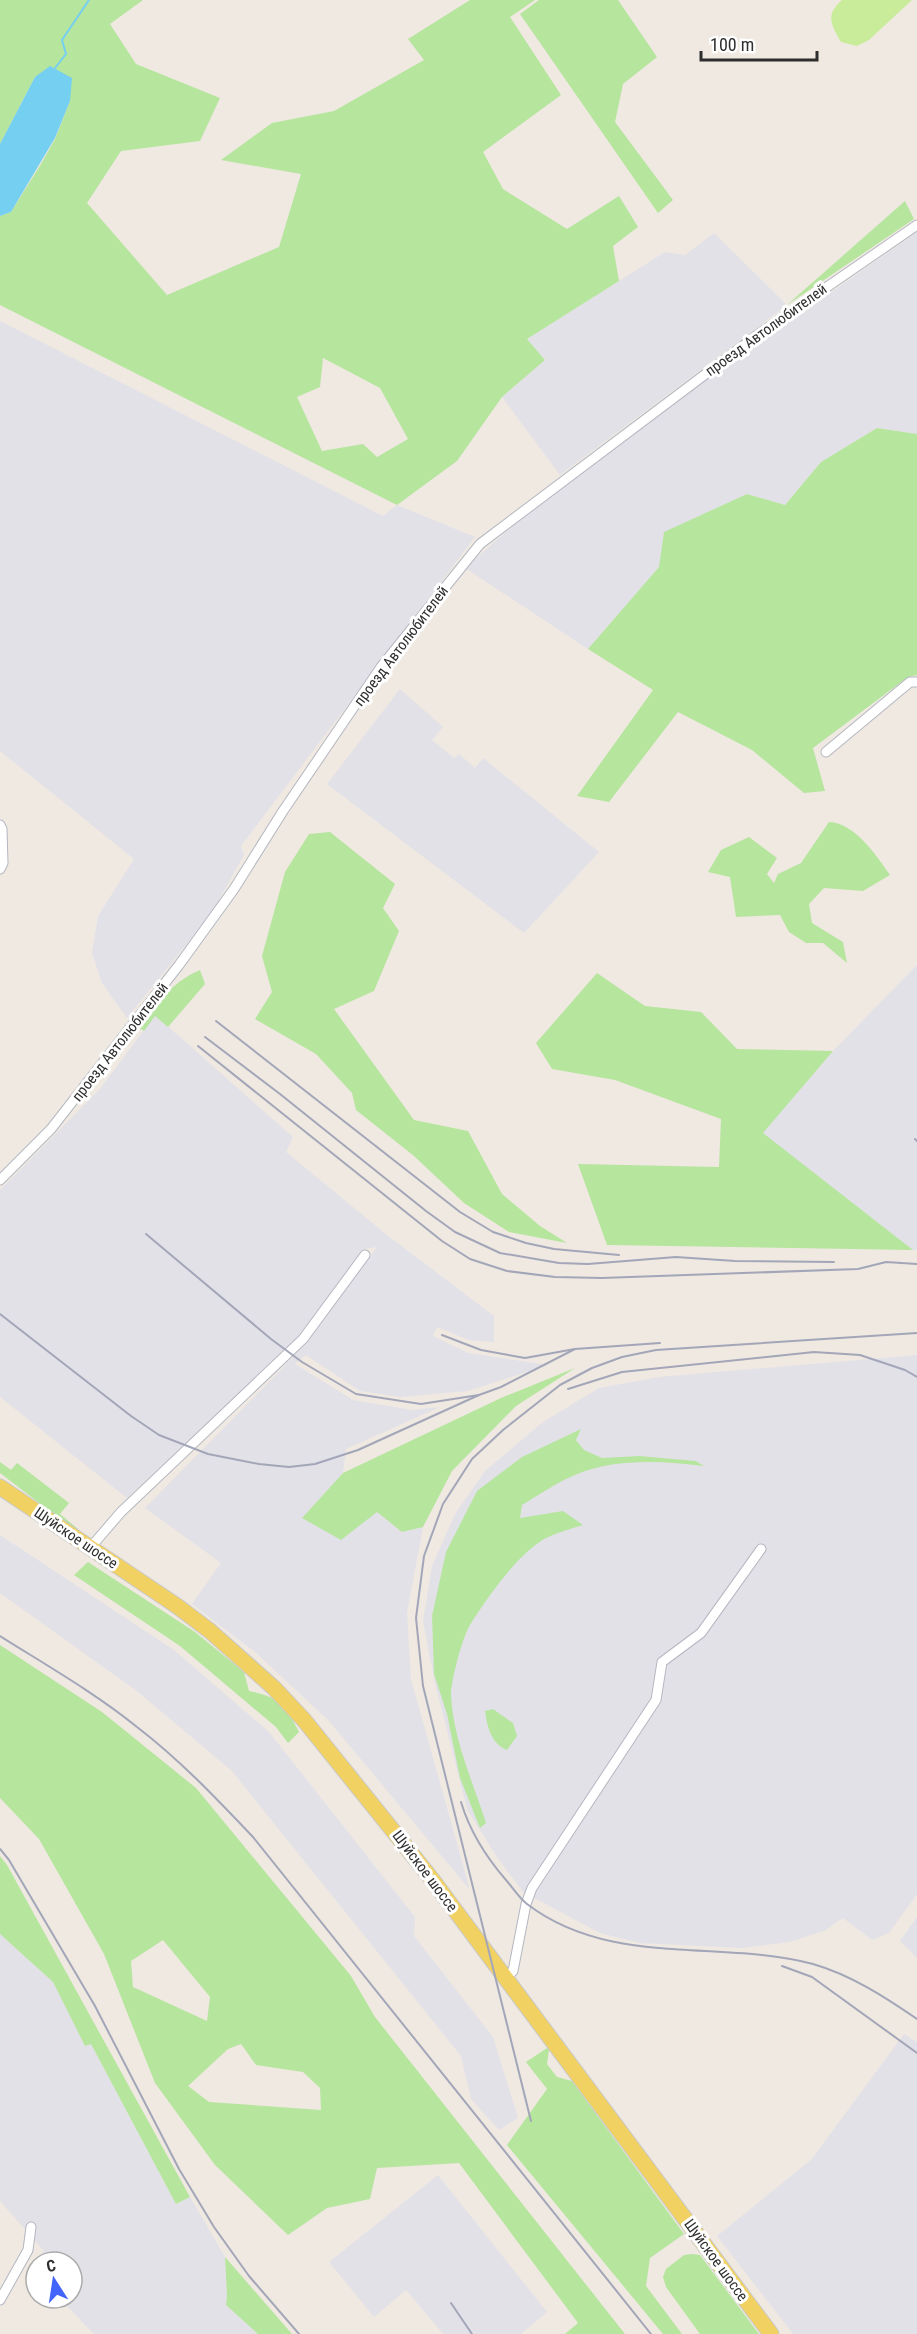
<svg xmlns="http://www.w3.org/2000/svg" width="917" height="2334" viewBox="0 0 917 2334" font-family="'Roboto Condensed',sans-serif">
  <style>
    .industrial { fill: #e3e1e8 }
    .green { fill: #b6e59e; fill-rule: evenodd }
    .pitch { fill: #c9ec9a }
    .water { fill: #75cff0 }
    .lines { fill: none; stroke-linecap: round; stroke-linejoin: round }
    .stream { stroke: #75cff0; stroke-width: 2 }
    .minor-casing { stroke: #b4b7c1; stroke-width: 11 }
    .primary-casing { stroke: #c9c9c9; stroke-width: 17 }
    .minor { stroke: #fff; stroke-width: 9 }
    .primary { stroke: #f2d163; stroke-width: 15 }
    .rail { stroke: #a3a6b8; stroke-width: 2 }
    .labels { text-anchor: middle; stroke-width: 6; stroke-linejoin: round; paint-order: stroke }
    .street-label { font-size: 15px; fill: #2e2e2e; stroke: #fff }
  </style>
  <rect width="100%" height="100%" fill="#efe9e1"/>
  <!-- industrial -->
  <g class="industrial">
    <path d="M917 232V434L877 428 821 462 785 505 747 494 659 567 588 649 465 568 524 516 683 396Z"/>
    <path d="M714 233 787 305 560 475 502 397 545 360 527 339 665 252 685 255Z"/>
    <path d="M0 321 383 516 397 505 475 537 241 846 244 855 211 914 127 1018 102 983 92 953 98 916 134 859 0 751Z"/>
    <path d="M400 689 443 727 432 740 454 758 459 754 475 768 483 758 599 852 524 933 327 784Z"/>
    <path d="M917 965V1250H913L762 1133 833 1051Z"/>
    <path d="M155 1015 293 1137 286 1152 387 1235 494 1316V1342L469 1340 437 1327 433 1336 468 1353 548 1365 468 1391 399 1397 360 1391 306 1355 295 1364 353 1400 412 1410 440 1407 346 1449 343 1473 302 1518 377 1512 402 1532 423 1527 407 1613 411 1679 470 1890 329 1721 255 1652 192 1604 221 1563 145 1508 306 1344 377 1247 364 1249 302 1333 127 1498 0 1397V1190L100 1089Z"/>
    <path d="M917 1355V1894L889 1933 872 1940 843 1918 824 1931 789 1942 741 1948 639 1943 600 1933 523 1892 496 1856 467 1809 435 1683 423 1621 432 1566 455 1514 485 1471 543 1422 599 1388 659 1377Z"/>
    <path d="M0 1535 174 1650 269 1732 415 1917 414 1936 493 2037 518 2118 499 2130 471 2099 461 2056 232 1771 138 1692 0 1593Z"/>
    <path d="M917 1917V1958L900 1941Z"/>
    <path d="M0 1934 53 1982 85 2046 91 2044 176 2204 190 2197 225 2257 227 2295 226 2305 258 2334H94L59 2298H72V2262H36V2274L30 2268 44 2251 0 2201Z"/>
    <path d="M904 2034 917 2042V2334H793L717 2236 811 2160Z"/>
    <path d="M438 2175 547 2312 521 2334H443L406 2290 374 2317 329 2262Z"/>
  </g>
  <!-- green -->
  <g class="green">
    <path d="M0 0H143L110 24 136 64 220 98 200 141 121 151 87 203 167 295 279 247 301 174 221 160 272 123 334 111 424 60 408 39 470 0H535L510 17 561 95 483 152 503 189 567 229 619 196 638 227 613 246 619 281 527 339 545 360 502 397 457 461 397 505 0 305V216L11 212 41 164 55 139 70 101 35 77 0 144ZM323 358 380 388 408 439 377 457 363 444 322 451 297 397 320 387Z"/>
    <path d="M539 0H618L657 57 623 84 615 122 673 200 658 213 520 14Z"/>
    <path d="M905 201 914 219 787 305Z"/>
    <path d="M877 428 917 434V675L908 677 813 748 825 791 804 793 752 750 678 712 609 802 577 796 653 690 588 649 659 567 664 532 747 494 785 505 821 462Z"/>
    <path d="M829 822C855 823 876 855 890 875L863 891 824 888 809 904 812 923 843 942 847 963 823 943H806L789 932 780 915 736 917 730 877 708 872 721 850 749 837 777 858 767 874 774 883 778 874 801 863Z"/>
    <path d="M330 832 395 884 383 908 399 931 374 991 334 1009 414 1120 468 1131 502 1194 540 1226 567 1243 509 1232 464 1203 414 1156 356 1110 352 1093 316 1054 255 1019 272 992 262 956 285 872 309 834Z"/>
    <path d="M200 970 205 984 168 1027 155 1016 144 1031 137 1026C156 1005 173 981 200 970Z"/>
    <path d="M597 973 645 1006 701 1012 737 1049 833 1051 763 1133 913 1250 607 1245 578 1164 719 1167 721 1119 615 1080 552 1069 536 1043Z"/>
    <path d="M575 1368 516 1406 452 1471 423 1527 402 1532 377 1512 341 1540 302 1518 343 1473 501 1398Z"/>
    <path d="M581 1429 576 1440 584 1450 602 1458 639 1456 696 1461 704 1466C662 1461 615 1458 575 1475 557 1482 539 1495 522 1505L520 1518 563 1511 583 1525C570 1529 556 1533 544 1539 517 1555 487 1598 470 1625 462 1638 451 1681 451 1695 453 1739 473 1782 486 1823L480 1828 460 1778 447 1714 434 1674 432 1616 446 1552 477 1491 522 1457Z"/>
    <path d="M0 1462 11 1470 17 1463 69 1503 60 1514 78 1529H73L0 1473Z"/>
    <path d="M88 1562 195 1632 244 1672 249 1691C279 1697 286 1706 299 1732L288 1743 276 1727 180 1646 74 1575Z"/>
    <path d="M0 1645 102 1712 196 1788 351 1976 375 2017 625 2334H565L578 2323 459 2163 377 2168 370 2199 327 2208 288 2235 215 2165 155 2083 104 1954 39 1839 0 1798ZM163 1940 210 1997 207 2021 133 1987 131 1961ZM241 2044 256 2065 303 2072 320 2088 321 2110 209 2102 188 2086 228 2049Z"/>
    <path d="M493 1709 513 1723 517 1736 507 1750C491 1744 487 1726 485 1711Z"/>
    <path d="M0 1856 7 1865 190 2197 176 2204 91 2044 85 2046 53 1982 0 1934Z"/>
    <path d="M547 2048 549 2050 547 2064 557 2077 572 2081 684 2234 650 2258 646 2286 682 2334H663L507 2145 547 2089 526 2062Z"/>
    <path d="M692 2254 700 2255 759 2334H700L666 2287 663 2277 666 2269 684 2255Z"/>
    <path d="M225 2257 292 2334H258L226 2305 227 2295Z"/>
  </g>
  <!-- pitch -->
  <path class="pitch" d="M842 0H912L869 40 857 46 841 42C831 24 825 15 842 0Z"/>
  <!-- water -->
  <path class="water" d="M50 66 72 78 70 101 55 138 11 212 0 216V144L35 77Z"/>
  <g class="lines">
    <!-- stream -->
    <path class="stream" d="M55 68 66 54 62 40 89 0"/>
    <!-- minor casing -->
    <g class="minor-casing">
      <g id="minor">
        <path d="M826 752 910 682H917"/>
        <path d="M0 825 2 829 3 863 0 869"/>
        <path d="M0 1180 51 1129 179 965 234 889 283 811 381 667 480 544 760 333 917 225"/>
        <path d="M90 1548 121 1512 303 1339 365 1255"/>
        <path d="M506 1977 513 1971 526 1904 532 1888 656 1700 662 1662 701 1633 761 1549"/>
        <path d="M0 2300 28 2250 31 2227"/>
      </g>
    </g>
    <!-- primary casing -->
    <g class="primary-casing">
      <path id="primary" d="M0 1487 177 1606 210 1631 274 1688 304 1720 431 1878 771 2334"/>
    </g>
    <!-- minor -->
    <use href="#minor" class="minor"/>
    <!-- primary -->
    <use href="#primary" class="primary"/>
    <!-- rail -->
    <g class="rail">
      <path d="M216 1021 460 1212 493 1232 526 1243 554 1249 619 1255"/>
      <path d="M205 1037 280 1094 426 1211 455 1232 500 1253 559 1263 588 1264 676 1257 735 1261 834 1262"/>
      <path d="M198 1046 442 1241 470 1259 507 1271 555 1277 602 1278 858 1269 886 1262 917 1264"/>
      <path d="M915 1139 917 1141"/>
      <path d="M146 1234 271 1339 302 1362 356 1394 421 1404 479 1395 501 1387 575 1349"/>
      <path d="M0 1314 131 1416 159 1435 208 1454 259 1464 289 1467 315 1464 358 1450 479 1395"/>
      <path d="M442 1335 481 1350 525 1358 575 1349 660 1343"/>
      <path d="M568 1389 622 1372 814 1352 860 1355 905 1370 917 1377"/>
      <path d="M0 1636C46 1665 95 1693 137 1727 180 1760 216 1798 253 1837L651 2334"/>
      <path d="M461 1802C470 1832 486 1857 506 1880 513 1888 519 1898 527 1904 611 1968 718 1939 813 1964 851 1975 885 1997 917 2019"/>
      <path d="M0 1849 9 1860 95 2006 179 2169 214 2227 249 2276 299 2334"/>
      <path d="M782 1966 812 1977 917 2053"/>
      <path d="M531 2121 423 1686 416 1618 424 1556 443 1504 472 1459 503 1430 560 1385 592 1368 622 1357 656 1350 917 1333"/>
      <path d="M451 2303 472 2334"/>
    </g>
  </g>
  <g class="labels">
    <!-- street labels -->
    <g class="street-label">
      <text transform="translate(766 330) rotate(-36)" y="5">проезд Автолюбителей</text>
      <text transform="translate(401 646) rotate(-53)" y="5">проезд Автолюбителей</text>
      <text transform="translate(120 1042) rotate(-52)" y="5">проезд Автолюбителей</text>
      <text transform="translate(76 1538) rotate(34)" y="5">Шуйское шоссе</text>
      <text transform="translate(425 1871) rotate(53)" y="5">Шуйское шоссе</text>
      <text transform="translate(716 2260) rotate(54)" y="5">Шуйское шоссе</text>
    </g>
  </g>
  <!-- north arrow -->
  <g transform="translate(54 2280) rotate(348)"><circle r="28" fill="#ffffff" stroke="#ababab" stroke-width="1.5"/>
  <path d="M0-4.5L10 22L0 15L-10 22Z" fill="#4264fb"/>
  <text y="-9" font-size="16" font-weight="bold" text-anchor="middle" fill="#2e2e2e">С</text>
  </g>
  <!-- scale -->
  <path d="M701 51v9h116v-9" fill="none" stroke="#2e2e2e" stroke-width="3"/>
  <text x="710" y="51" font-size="18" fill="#2e2e2e" stroke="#ffffff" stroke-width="4.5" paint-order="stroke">100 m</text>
</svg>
